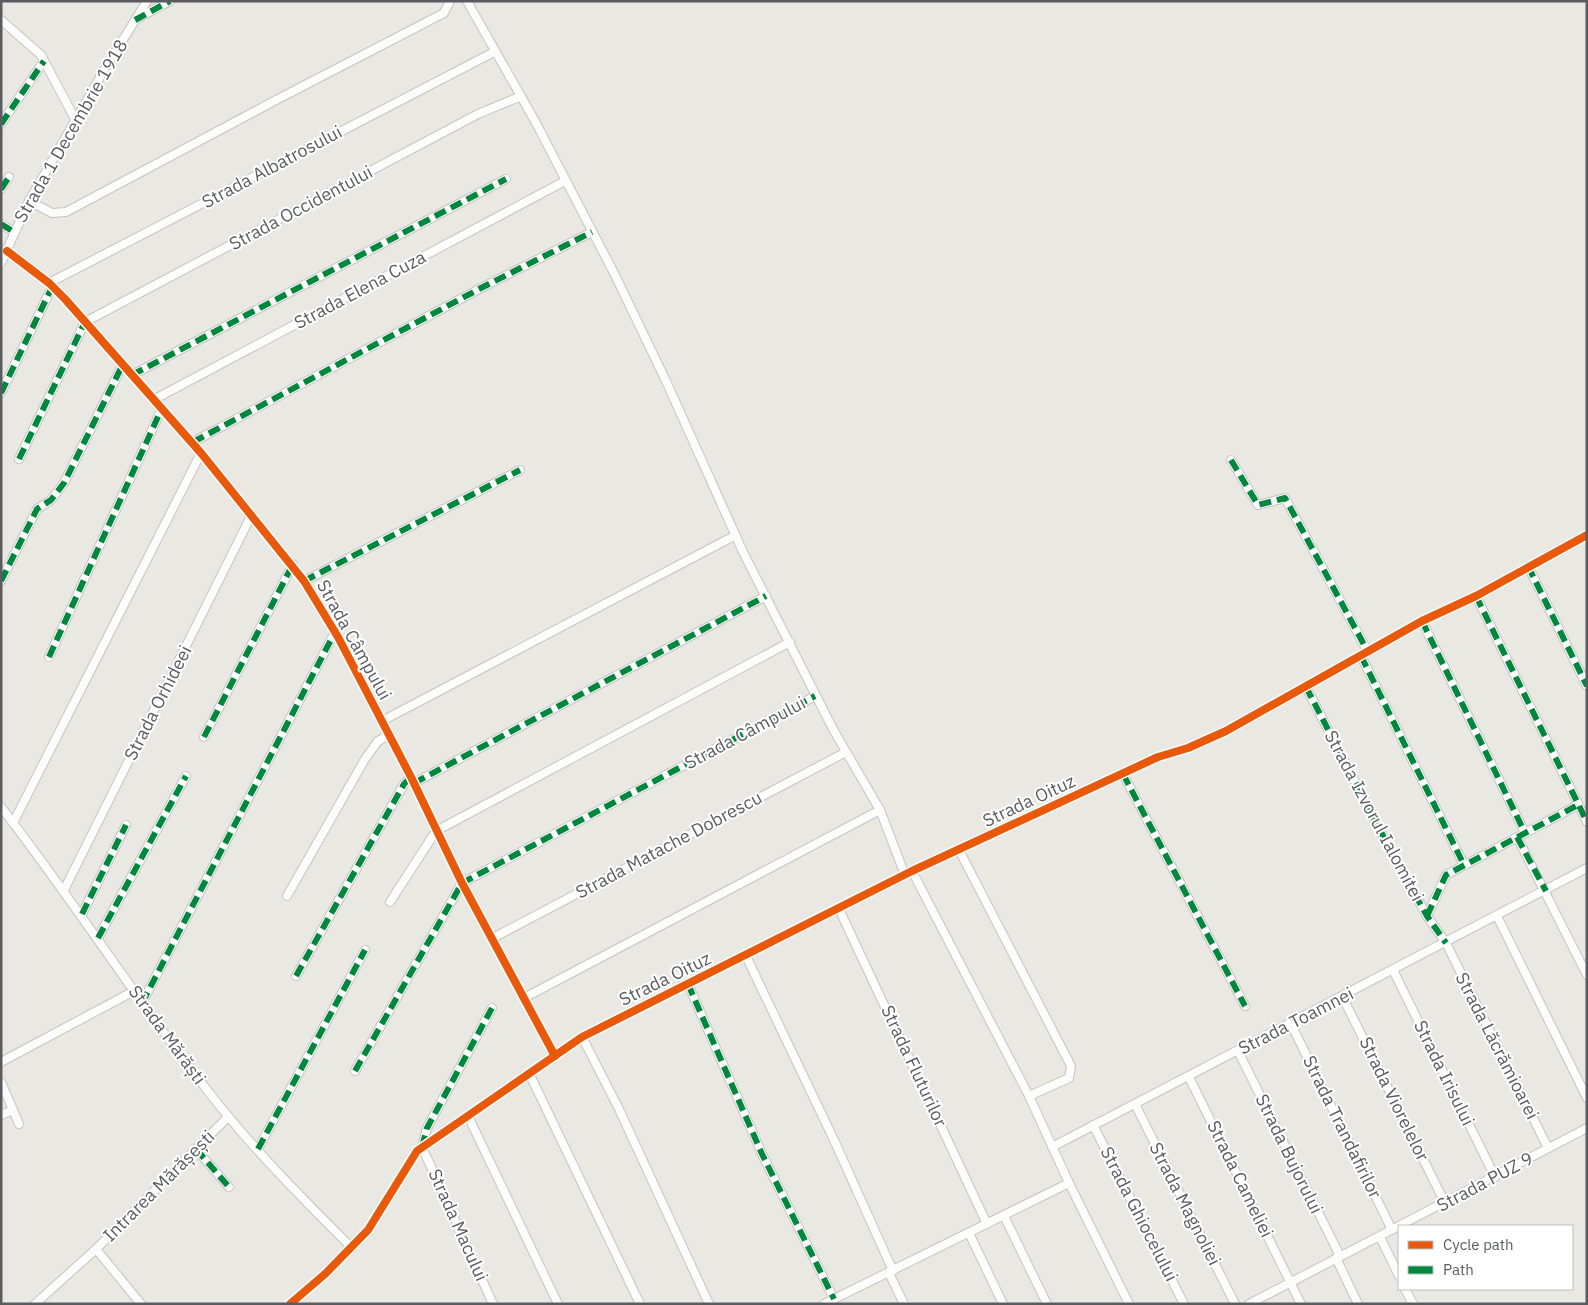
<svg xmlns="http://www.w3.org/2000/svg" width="1588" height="1305" viewBox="0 0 1588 1305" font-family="'IBM Plex Sans',sans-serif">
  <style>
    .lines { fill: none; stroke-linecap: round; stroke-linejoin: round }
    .minor-casing { stroke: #c5c4c4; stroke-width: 10 }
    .minor { stroke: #fcfcfb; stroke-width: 8 }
    .quiet { stroke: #00873e; stroke-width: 6; stroke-dasharray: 12 6; stroke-linecap: butt }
    .cycleway-casing { stroke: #fff; stroke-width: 11 }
    .cycleway { stroke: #e8590c; stroke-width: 8 }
    .labels { text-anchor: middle; stroke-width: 4; stroke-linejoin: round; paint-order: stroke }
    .street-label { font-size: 18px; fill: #5a5c60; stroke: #fff }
  </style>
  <rect width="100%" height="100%" fill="#e9e8e3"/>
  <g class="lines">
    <!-- minor casing -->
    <g class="minor-casing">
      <g id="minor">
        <path d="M467 1 536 123 615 275 666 381 743 552 834 731 880 810 905 875"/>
        <path d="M136 19 170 1"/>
        <path d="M1 20 41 55 75 119"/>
        <path d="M1 124 44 61"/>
        <path d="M1 189 9 177"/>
        <path d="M29 201 52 213 66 212 278 99 444 13 450 1"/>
        <path d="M1 224 14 232"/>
        <path d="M7 251 49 283 65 299 201 453 304 581 338 637 411 777 462 883 555 1056"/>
        <path d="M1 263 29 201 106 67 147 1"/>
        <path d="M49 283 494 52"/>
        <path d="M132 375 506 179"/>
        <path d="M1 393 52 287"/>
        <path d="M155 399 565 181"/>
        <path d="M193 442 481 288 592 232"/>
        <path d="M19 459 85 322 478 114 519 97"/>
        <path d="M1231 460 1258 505 1285 498 1368 652"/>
        <path d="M1528 566 1587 686"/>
        <path d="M1 581 37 509 51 500 64 483 123 364"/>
        <path d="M304 581 520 470"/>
        <path d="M1476 596 1587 822"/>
        <path d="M1422 621 1525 833"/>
        <path d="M1361 656 1464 865"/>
        <path d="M49 657 162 408"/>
        <path d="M1306 687 1393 855 1427 916 1446 943 1548 1148"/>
        <path d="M382 721 736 535"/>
        <path d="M204 737 293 564"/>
        <path d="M1123 774 1245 1006"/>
        <path d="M414 783 766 596"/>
        <path d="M1 807C74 901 137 1001 211 1095 253 1149 303 1199 352 1248"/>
        <path d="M13 823 201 453"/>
        <path d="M1517 837 1587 975"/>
        <path d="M959 850 1071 1066 1069 1078 1029 1096"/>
        <path d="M912 871 1029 1096 1069 1183 1129 1304"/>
        <path d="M64 890 251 516"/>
        <path d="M287 896 365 759 378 741 389 735"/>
        <path d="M390 902 436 831 790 642"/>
        <path d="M839 909 987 1224"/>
        <path d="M82 914 126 825"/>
        <path d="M1427 916 1446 875 1578 805"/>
        <path d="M1497 916 1587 1098"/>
        <path d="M98 938 186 776"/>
        <path d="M493 938 846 752"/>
        <path d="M746 956 834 1140 893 1271"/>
        <path d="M1393 970 1495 1177"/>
        <path d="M296 976 404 784 411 777"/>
        <path d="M688 984 762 1154 834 1299"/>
        <path d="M1342 996 1445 1203"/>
        <path d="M524 998 880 810"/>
        <path d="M142 1003 335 632"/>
        <path d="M492 1008 427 1128 422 1147 493 1304"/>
        <path d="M1291 1024 1392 1230"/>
        <path d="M582 1037 619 1109 709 1304"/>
        <path d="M1238 1051 1340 1256"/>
        <path d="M1 1062 134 991"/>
        <path d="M355 1071 462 883 815 696"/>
        <path d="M530 1075 640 1304"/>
        <path d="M1189 1077 1301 1304"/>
        <path d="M1 1082 19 1124"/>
        <path d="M1135 1104 1235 1304"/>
        <path d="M1 1115 13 1110"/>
        <path d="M468 1116 558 1304"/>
        <path d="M1093 1125 1184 1304"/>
        <path d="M1052 1147 1587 868"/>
        <path d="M196 1149 229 1187"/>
        <path d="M258 1149 365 950"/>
        <path d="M1004 1216 1047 1304"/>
        <path d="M969 1233 1003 1304"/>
        <path d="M1380 1237 1399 1276"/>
        <path d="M96 1249 141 1304"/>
        <path d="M1336 1258 1358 1304"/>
        <path d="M889 1273 904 1304"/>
        <path d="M1405 1289 1413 1304"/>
        <path d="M35 1304 96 1249 228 1117"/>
        <path d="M290 1304 325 1274 368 1230 417 1151 582 1037 912 871 1158 757 1188 748 1226 731 1422 621 1476 596 1587 535"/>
        <path d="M824 1304 1069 1183"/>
        <path d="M1249 1304 1587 1128"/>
      </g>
    </g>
    <!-- minor -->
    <use href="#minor" class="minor"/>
    <!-- quiet -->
    <g class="quiet">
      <path d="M135 20 170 1"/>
      <path d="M1 124 44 61"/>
      <path d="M1 189 9 177"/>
      <path d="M1 224 14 232"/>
      <path d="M132 375 506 179"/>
      <path d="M1 393 52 287"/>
      <path d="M193 442 481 288 592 232"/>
      <path d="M19 459 85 322"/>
      <path d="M1231 460 1258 505 1285 498 1368 652"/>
      <path d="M1528 566 1587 686"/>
      <path d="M1 581 37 509 51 500 64 483 123 364"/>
      <path d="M304 581 520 470"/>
      <path d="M1476 596 1587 822"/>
      <path d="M1422 621 1525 833"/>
      <path d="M1361 656 1464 865"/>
      <path d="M49 657 162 408"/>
      <path d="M1306 687 1393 855 1427 916 1446 943"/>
      <path d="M204 737 293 564"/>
      <path d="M1123 774 1245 1006"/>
      <path d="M414 783 766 596"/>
      <path d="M1517 837 1546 891"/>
      <path d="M82 914 126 825"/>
      <path d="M1427 916 1446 875 1578 805"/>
      <path d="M98 938 186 776"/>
      <path d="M296 976 404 784 411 777"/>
      <path d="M688 984 762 1154 834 1299"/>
      <path d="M142 1003 335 632"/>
      <path d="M355 1071 462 883 815 696"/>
      <path d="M422 1147 427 1128 492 1008"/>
      <path d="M196 1149 229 1187"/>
      <path d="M258 1149 365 950"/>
    </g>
    <!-- cycleway casing -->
    <g class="cycleway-casing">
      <g id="cycleway">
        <path d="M7 251 49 283 65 299 201 453 304 581 338 637 411 777 462 883 555 1056"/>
        <path d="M290 1304 325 1274 368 1230 417 1151 582 1037 912 871 1158 757 1188 748 1226 731 1422 621 1476 596 1587 535"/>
      </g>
    </g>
    <!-- cycleway -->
    <use href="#cycleway" class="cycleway"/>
  </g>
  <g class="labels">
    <!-- street labels -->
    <g class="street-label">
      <text transform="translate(71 131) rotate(-60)" y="6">Strada 1 Decembrie 1918</text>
      <text transform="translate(272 167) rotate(-28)" y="6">Strada Albatrosului</text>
      <text transform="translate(301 208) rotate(-28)" y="6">Strada Occidentului</text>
      <text transform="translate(360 290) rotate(-28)" y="6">Strada Elena Cuza</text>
      <text transform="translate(354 640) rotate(61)" y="6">Strada Câmpului</text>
      <text transform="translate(158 703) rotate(-63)" y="6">Strada Orhideei</text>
      <text transform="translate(745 733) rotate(-28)" y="6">Strada Câmpului</text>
      <text transform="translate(1029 801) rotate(-25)" y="6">Strada Oituz</text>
      <text transform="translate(1374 816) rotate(62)" y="6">Strada Izvorul Ialomitei</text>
      <text transform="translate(669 845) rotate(-28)" y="6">Strada Matache Dobrescu</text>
      <text transform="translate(665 979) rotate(-26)" y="6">Strada Oituz</text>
      <text transform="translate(1296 1021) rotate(-27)" y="6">Strada Toamnei</text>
      <text transform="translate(167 1035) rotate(54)" y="6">Strada Mărăști</text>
      <text transform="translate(1497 1046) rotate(63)" y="6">Strada Lăcrămioarei</text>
      <text transform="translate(914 1066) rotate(65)" y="6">Strada Fluturilor</text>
      <text transform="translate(1444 1073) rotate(64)" y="6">Strada Irisului</text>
      <text transform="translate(1394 1099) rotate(64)" y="6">Strada Viorelelor</text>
      <text transform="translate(1342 1127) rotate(64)" y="6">Strada Trandafirilor</text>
      <text transform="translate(1289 1154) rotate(64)" y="6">Strada Bujorului</text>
      <text transform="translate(1240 1179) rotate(64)" y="6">Strada Cameliei</text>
      <text transform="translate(1485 1182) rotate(-28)" y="6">Strada PUZ 9</text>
      <text transform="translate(159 1186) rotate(-45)" y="6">Intrarea Mărășești</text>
      <text transform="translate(1185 1204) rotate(63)" y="6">Strada Magnoliei</text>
      <text transform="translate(1139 1214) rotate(63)" y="6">Strada Ghiocelului</text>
      <text transform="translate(458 1225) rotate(66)" y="6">Strada Macului</text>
    </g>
  </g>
  <!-- border -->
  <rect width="1588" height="1305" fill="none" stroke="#5a5c60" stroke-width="5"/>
  <!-- legend -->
  <rect x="1398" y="1225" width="175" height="65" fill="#ffffff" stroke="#bdbebf"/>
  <rect x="1408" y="1241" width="25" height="8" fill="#e8590c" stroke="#bdbebf"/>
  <text x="1443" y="1250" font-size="15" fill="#5a5c60">Cycle path</text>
  <rect x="1408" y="1266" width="25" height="8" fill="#00873e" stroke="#bdbebf"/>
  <text x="1443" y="1275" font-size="15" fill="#5a5c60">Path</text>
</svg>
